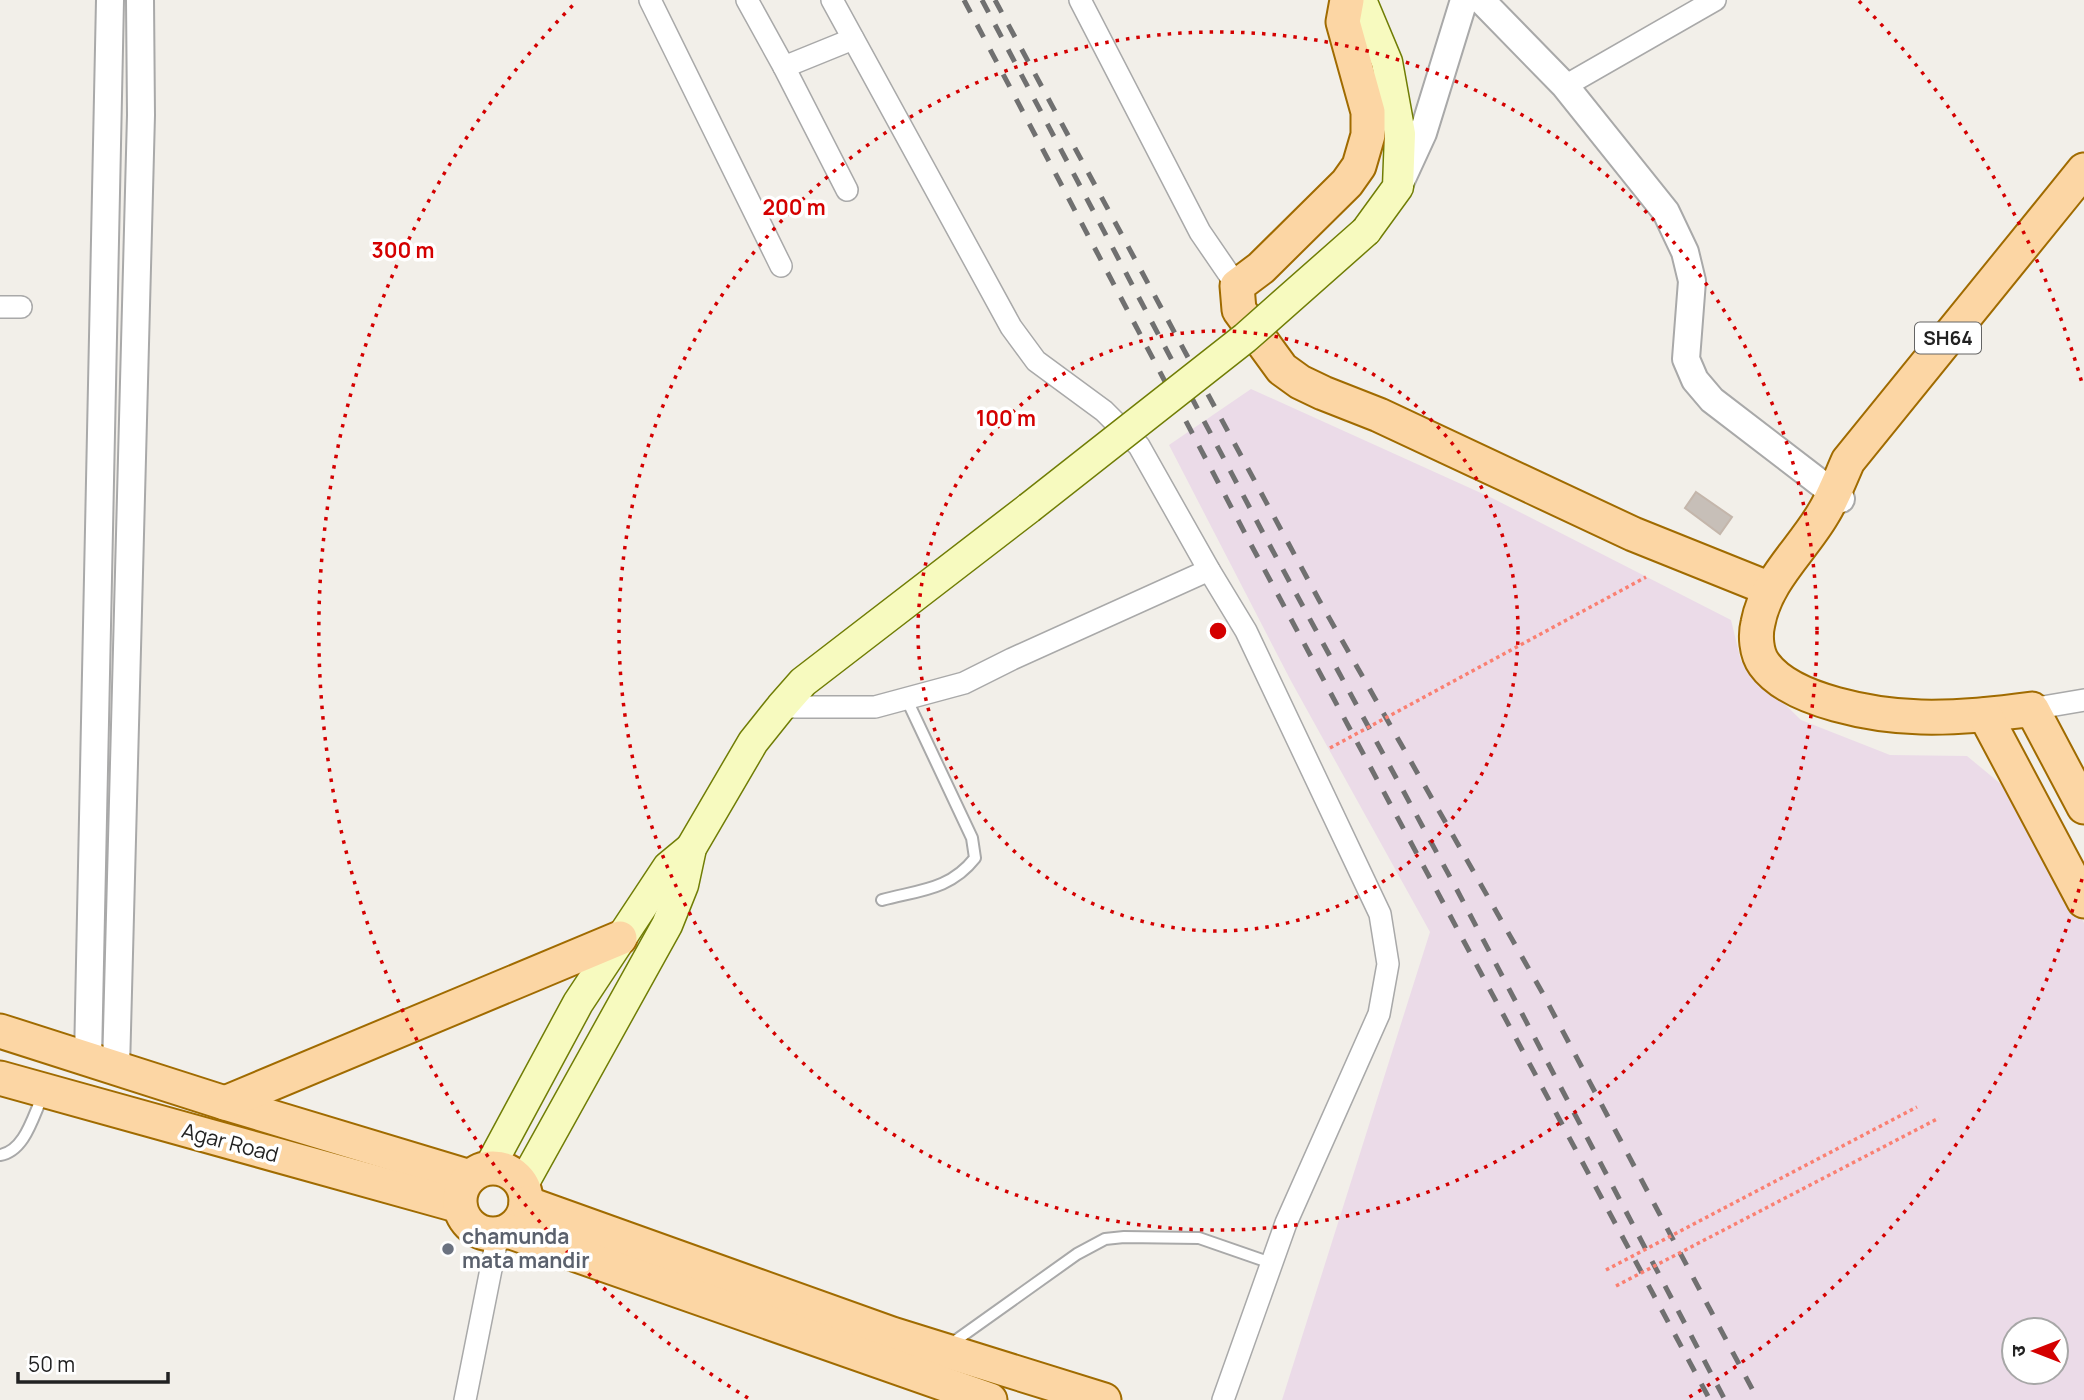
<svg xmlns="http://www.w3.org/2000/svg" width="2084" height="1400" viewBox="0 0 2084 1400" font-family="Manrope,'Noto Sans Devanagari',sans-serif">
  <style>
    .industrial { fill: #ebdbe8; fill-rule: evenodd }
    .building { fill: #c7bfb8; stroke: #c4b6ab; stroke-width: 2 }
    .lines { fill: none; stroke-linecap: round; stroke-linejoin: round }
    .service-casing { stroke: #a9a9a9; stroke-width: 14 }
    .minor-casing { stroke: #a9a9a9; stroke-width: 24 }
    .tertiary-casing { stroke: #a9a9a9; stroke-width: 30 }
    .secondary-casing { stroke: #707d05; stroke-width: 33 }
    .primary-casing { stroke: #a06b00; stroke-width: 37 }
    .service { stroke: #fff; stroke-width: 10 }
    .minor { stroke: #fff; stroke-width: 21 }
    .tertiary { stroke: #fff; stroke-width: 26 }
    .secondary { stroke: #f7fabf; stroke-width: 30 }
    .primary { stroke: #fcd6a4; stroke-width: 33 }
    .rail { stroke: #707070; stroke-width: 5; stroke-dasharray: 14 14; stroke-linecap: butt }
    .secondary-bridge-casing { stroke: #707d05; stroke-width: 33; stroke-linecap: butt }
    .path-bridge { stroke: #fa8072; stroke-width: 3.5; stroke-dasharray: 3.5 3.5; stroke-linecap: butt }
    .secondary-bridge { stroke: #f7fabf; stroke-width: 30 }
    .ring { fill: none; stroke: #d40000; stroke-width: 3.5; stroke-dasharray: 3.5 7 }
    .worship-dot { fill: #6b7280; stroke: #fff; stroke-width: 2.5 }
    .labels { text-anchor: middle; stroke-width: 7; stroke-linejoin: round; paint-order: stroke }
    .shield { fill: #fff; stroke: #646464; stroke-width: 2 }
    .shield-label { font-size: 19px; font-weight: bold; fill: #222 }
    .street-label { font-size: 21px; fill: #222; stroke: #fff }
    .worship-label { font-size: 21px; font-weight: bold; fill: #5b616d; stroke: #fff; text-anchor: start }
    .centre { fill: #d40000; stroke: #fff; stroke-width: 3.5 }
    .ring-label { font-size: 21px; text-anchor: middle; font-weight: bold; fill: #d40000; stroke: #fff; stroke-width: 7; stroke-linejoin: round; paint-order: stroke }
  </style>
  <rect width="100%" height="100%" fill="#f2efe9"/>
  <!-- industrial -->
  <path class="industrial" d="M1251 389 1492 498 1731 620 1741 661 1801 720 1890 755 1967 756 2019 799 2084 923V1400H1282L1430 932 1291 681 1169 445ZM2014 1330H2056V1372H2014Z"/>
  <!-- building -->
  <path class="building" d="M1696 492 1732 517 1720 534 1685 508Z"/>
  <g class="lines">
    <!-- service casing -->
    <g class="service-casing">
      <g id="service">
        <path d="M882 900C919 890 950 890 975 858L972 838 907 700"/>
        <path d="M0 1155C25 1151 33 1116 43 1095"/>
        <path d="M948 1346 1077 1254 1105 1239 1124 1237 1199 1238 1271 1263"/>
      </g>
    </g>
    <!-- minor casing -->
    <g class="minor-casing">
      <g id="minor">
        <path d="M650 0 781 266"/>
        <path d="M747 0 784 67 853 39"/>
        <path d="M832 0 1011 327 1036 361 1104 411 1139 446 1209 570 1246 631 1380 914 1388 964 1379 1014 1286 1223 1223 1400"/>
        <path d="M1080 0 1200 232 1237 286"/>
        <path d="M784 67 847 190"/>
        <path d="M1565 86 1715 0"/>
        <path d="M0 307H21"/>
        <path d="M781 707H875L964 683 1012 659 1209 570"/>
        <path d="M2032 709 2084 700"/>
        <path d="M465 1400 498 1234"/>
      </g>
    </g>
    <!-- tertiary casing -->
    <g class="tertiary-casing">
      <g id="tertiary">
        <path d="M1481 0 1565 86 1666 212 1685 252 1692 281 1686 359 1695 380 1712 400 1841 499"/>
        <path d="M1400 183 1423 133 1464 0"/>
        <path d="M88 1059 110 0"/>
        <path d="M116 1068 141 115 140 0"/>
      </g>
    </g>
    <!-- secondary casing -->
    <g class="secondary-casing">
      <g id="secondary">
        <path d="M1361 0 1387 62 1400 134 1398 187 1366 231"/>
        <path d="M489 1168 578 1003 668 867 691 848"/>
        <path d="M522 1186 667 925 683 885 691 848 753 742 781 707 803 682 1029 508"/>
      </g>
    </g>
    <!-- primary casing -->
    <g class="primary-casing">
      <g id="primary">
        <path d="M1347 0 1343 22 1368 112V135L1359 166 1347 183 1261 268 1237 286 1239 310 1282 369 1300 382 1323 393 1379 415 1633 534 1770 589"/>
        <path d="M2084 170 1848 461C1840 479 1833 498 1823 514 1802 550 1766 580 1758 623 1755 635 1756 653 1764 664 1791 702 1877 716 1921 717 1958 718 1996 714 2032 709L2084 807"/>
        <path d="M1985 715 2084 901"/>
        <path d="M0 1031 225 1103 470 1177"/>
        <path d="M0 1078 460 1206"/>
        <path d="M225 1103 620 938"/>
        <circle cx="493" cy="1201" r="33"/>
        <path d="M526 1203 892 1334 1104 1400"/>
        <path d="M508 1231 990 1400"/>
      </g>
    </g>
    <!-- service -->
    <use href="#service" class="service"/>
    <!-- minor -->
    <use href="#minor" class="minor"/>
    <!-- tertiary -->
    <use href="#tertiary" class="tertiary"/>
    <!-- secondary -->
    <use href="#secondary" class="secondary"/>
    <!-- primary -->
    <use href="#primary" class="primary"/>
    <!-- rail -->
    <g class="rail">
      <path d="M964 0 1248 539 1710 1400"/>
      <path d="M982 0 1262 531 1456 888 1725 1400"/>
      <path d="M995 0 1319 600 1542 992 1758 1400"/>
    </g>
    <!-- secondary-bridge casing -->
    <g class="secondary-bridge-casing">
      <path id="secondary-bridge" d="M1029 508 1245 338 1366 231"/>
    </g>
    <!-- path-bridge -->
    <g class="path-bridge">
      <path d="M1330 748 1646 577"/>
      <path d="M1606 1270 1917 1107"/>
      <path d="M1616 1286 1939 1118"/>
    </g>
    <!-- secondary-bridge -->
    <use href="#secondary-bridge" class="secondary-bridge"/>
  </g>
  <!-- distance rings -->
  <g class="ring">
    <circle cx="1218" cy="631" r="300"/>
    <circle cx="1218" cy="631" r="599"/>
    <path d="M2082 879A899 899 0 0 1 1688 1398M748 1398A899 899 0 0 1 577 1M1859 1A899 899 0 0 1 2082 383"/>
  </g>
  <!-- markers -->
  <circle class="worship-dot" cx="448" cy="1249" r="7"/>
  <g class="labels">
    <!-- shield labels -->
    <rect class="shield" x="1915" y="322.5" width="66" height="31" rx="5"/>
    <g class="shield-label">
      <text x="1948" y="345">SH64</text>
    </g>
    <!-- street labels -->
    <g class="street-label">
      <text transform="translate(230 1143) rotate(15)" y="7">Agar Road</text>
    </g>
    <!-- worship labels -->
    <g class="worship-label">
      <text x="462" y="1244">chamunda<tspan x="462" dy="24">mata mandir</tspan></text>
    </g>
  </g>
  <circle cx="1218" cy="631" r="10" class="centre"/>
  <g class="ring-label">
    <text x="794" y="215">200 m</text>
    <text x="403" y="258">300 m</text>
    <text x="1006" y="426">100 m</text>
  </g>
  <!-- north arrow -->
  <g transform="translate(2035 1351) rotate(270)"><circle r="33" fill="#ffffff" stroke="#a7a7a7" stroke-width="2"/>
  <path d="M0-5L12 26L0 18L-12 26Z" fill="#d40000"/>
  <text y="-10" font-size="19" font-weight="bold" text-anchor="middle" fill="#222222">उ</text>
  </g>
  <!-- scale -->
  <path d="M18 1372v10h150v-10" fill="none" stroke="#222222" stroke-width="3.5"/>
  <text x="28" y="1372" font-size="21" fill="#222222" stroke="#ffffff" stroke-width="5" paint-order="stroke">50 m</text>
</svg>
